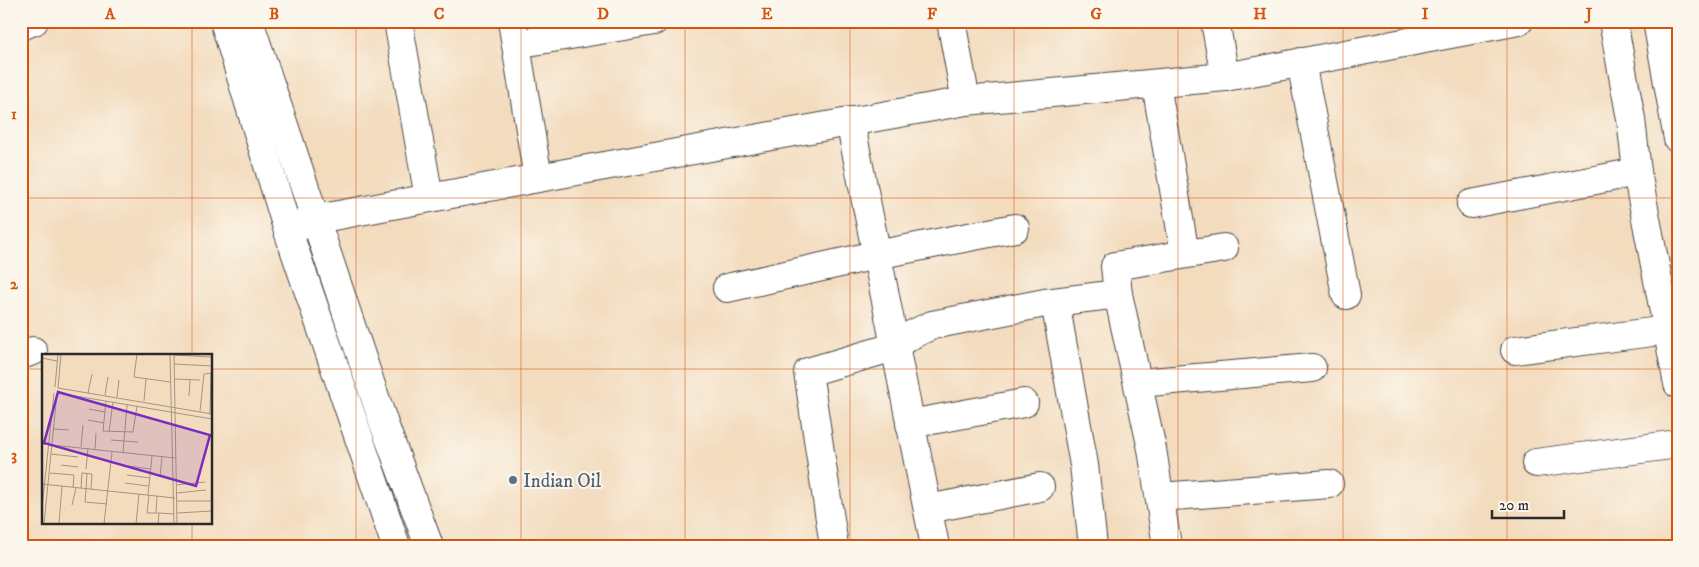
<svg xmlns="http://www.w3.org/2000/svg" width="1699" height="567" viewBox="0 0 1699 567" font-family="'IM FELL DW Pica',serif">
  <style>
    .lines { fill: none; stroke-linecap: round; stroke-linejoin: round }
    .minor-casing { stroke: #494541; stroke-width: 30 }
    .minor { stroke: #fff; stroke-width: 28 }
    .grid { fill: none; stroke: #d5540f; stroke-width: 1; stroke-opacity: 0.55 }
    .service-dot { fill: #5c6f8a; stroke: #fbf7ec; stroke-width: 2 }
    .labels { text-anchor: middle; stroke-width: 4; stroke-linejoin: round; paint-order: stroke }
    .service-label { font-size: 19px; fill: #4e5e75; stroke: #fbf7ec; text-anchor: start }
    .inset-road { fill: none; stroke: #a39583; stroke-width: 1 }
    .view { fill: #7b2cbf; fill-opacity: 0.15; stroke: #7b2cbf; stroke-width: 2.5 }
    .inset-edge { fill: none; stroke: #2b2b2b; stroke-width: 2.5 }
    .neatline { fill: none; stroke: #d5540f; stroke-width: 2 }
    .grid-label { font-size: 16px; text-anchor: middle; font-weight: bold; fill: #d5540f }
  </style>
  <rect width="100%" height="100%" fill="#fbf7ec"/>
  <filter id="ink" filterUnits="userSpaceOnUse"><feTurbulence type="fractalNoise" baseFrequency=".02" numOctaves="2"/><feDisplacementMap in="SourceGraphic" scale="10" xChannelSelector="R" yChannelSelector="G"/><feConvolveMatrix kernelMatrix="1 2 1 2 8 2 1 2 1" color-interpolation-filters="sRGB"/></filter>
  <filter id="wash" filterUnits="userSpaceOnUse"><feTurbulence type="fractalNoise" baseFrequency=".0096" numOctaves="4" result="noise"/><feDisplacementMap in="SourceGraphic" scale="20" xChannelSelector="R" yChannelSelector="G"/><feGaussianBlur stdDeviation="1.12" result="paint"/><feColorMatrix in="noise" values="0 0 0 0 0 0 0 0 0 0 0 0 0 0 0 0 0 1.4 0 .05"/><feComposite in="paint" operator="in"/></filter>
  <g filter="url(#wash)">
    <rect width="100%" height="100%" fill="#f3dbbe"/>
  </g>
  <g filter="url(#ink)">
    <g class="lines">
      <!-- minor casing -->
      <g class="minor-casing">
        <g id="minor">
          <path d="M224 21 288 231 396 546"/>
          <path d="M249 21 384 424 429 546"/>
          <path d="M398 21 429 198"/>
          <path d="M512 21 538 178"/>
          <path d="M951 21 966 101"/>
          <path d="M1215 21 1225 77"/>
          <path d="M1613 21 1631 119 1637 172 1678 384"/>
          <path d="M1657 21 1678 139"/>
          <path d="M21 26 34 21"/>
          <path d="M516 44 654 21"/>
          <path d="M1301 62 1346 295"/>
          <path d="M1156 84 1185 254"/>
          <path d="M850 121 935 546"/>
          <path d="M1471 204 1637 172"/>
          <path d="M288 231 317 219 538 178 966 101 1225 77 1519 21"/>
          <path d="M727 288 876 255 1015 228"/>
          <path d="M1118 294 1115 266 1224 248"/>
          <path d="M1055 302 1084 465 1093 546"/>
          <path d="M1515 350 1667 330"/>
          <path d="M21 355 33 351"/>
          <path d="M1138 383 1312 368"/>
          <path d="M910 424 1024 403"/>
          <path d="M1536 463 1678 444"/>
          <path d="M1160 497 1329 484"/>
          <path d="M928 509 1040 487"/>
          <path d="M834 546 808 372 894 347 913 334 932 325 1045 303 1118 294 1152 449 1167 546"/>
        </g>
      </g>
      <!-- minor -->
      <use href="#minor" class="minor"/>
    </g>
  </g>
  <!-- grid -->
  <path class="grid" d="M192 21V356M356 21V546M521 21V546M685 21V546M850 21V546M1014 21V546M1178 21V546M1343 21V546M1507 21V546M21 198H1678M21 369H44M211 369H1678M192 523V546"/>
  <!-- markers -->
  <circle class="service-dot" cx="513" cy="480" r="5"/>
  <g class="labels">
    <!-- service labels -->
    <g class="service-label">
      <text x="523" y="487">Indian Oil</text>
    </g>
  </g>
  <!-- overview -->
  <g transform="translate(42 354)">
    <rect width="170" height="170" fill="#f3dbbe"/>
    <path class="inset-road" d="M95 0 92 23 128 28M128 0 132 170M132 0 135 170M132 1 170 3M0 4 15 7M132 10 170 12M132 25 158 26M13 33 16 0M16 34 170 60M16 34 19 0M16 39 170 65M46 39 50 20M63 41 66 23M147 42 148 26M75 43 77 26M64 47 61 77 91 78 95 52M102 47 104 25M47 55 63 58M158 57 162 20 170 19M168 59 169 19M46 66 62 69M12 75 27 76M67 78 71 48M69 86 96 88M0 90 133 104M39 93 41 71M53 95 54 79M81 99 85 51M9 100 36 103M19 111 36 113M86 112 109 115M44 115 46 94M8 119 32 121 31 133M85 121 108 124M118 123 120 103M83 129 106 132M0 130 133 144M134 131 163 128M39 134 40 119 50 120 49 135M44 135 43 148 65 150M44 135 45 120M135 139 164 136M106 141 110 102M107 141 105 159H117L116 170M135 147H170M30 151 34 134M0 154 12 39M114 159 115 142M117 159 132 160M135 159 170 157M2 170 15 39M17 170 20 132M62 170 70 98M94 170 97 140"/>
    <path class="view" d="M16 38 168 81 154 132 2 89Z"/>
    <rect width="170" height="170" class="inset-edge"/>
  </g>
  <!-- margin -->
  <rect width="1699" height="567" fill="none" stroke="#fbf7ec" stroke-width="55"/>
  <!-- scale -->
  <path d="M1492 510v8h72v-8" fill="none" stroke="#2b2b2b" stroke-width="2.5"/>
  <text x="1499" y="510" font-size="15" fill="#2b2b2b" stroke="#fbf7ec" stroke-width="4" paint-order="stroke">20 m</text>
  <rect x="28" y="28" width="1644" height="512" class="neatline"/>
  <g class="grid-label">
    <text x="110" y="19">A</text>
    <text x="274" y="19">B</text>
    <text x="439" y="19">C</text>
    <text x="603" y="19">D</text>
    <text x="767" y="19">E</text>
    <text x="932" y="19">F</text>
    <text x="1096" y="19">G</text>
    <text x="1260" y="19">H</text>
    <text x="1425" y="19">I</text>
    <text x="1589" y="19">J</text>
    <text x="14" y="119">1</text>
    <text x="14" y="289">2</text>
    <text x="14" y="460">3</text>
  </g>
</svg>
